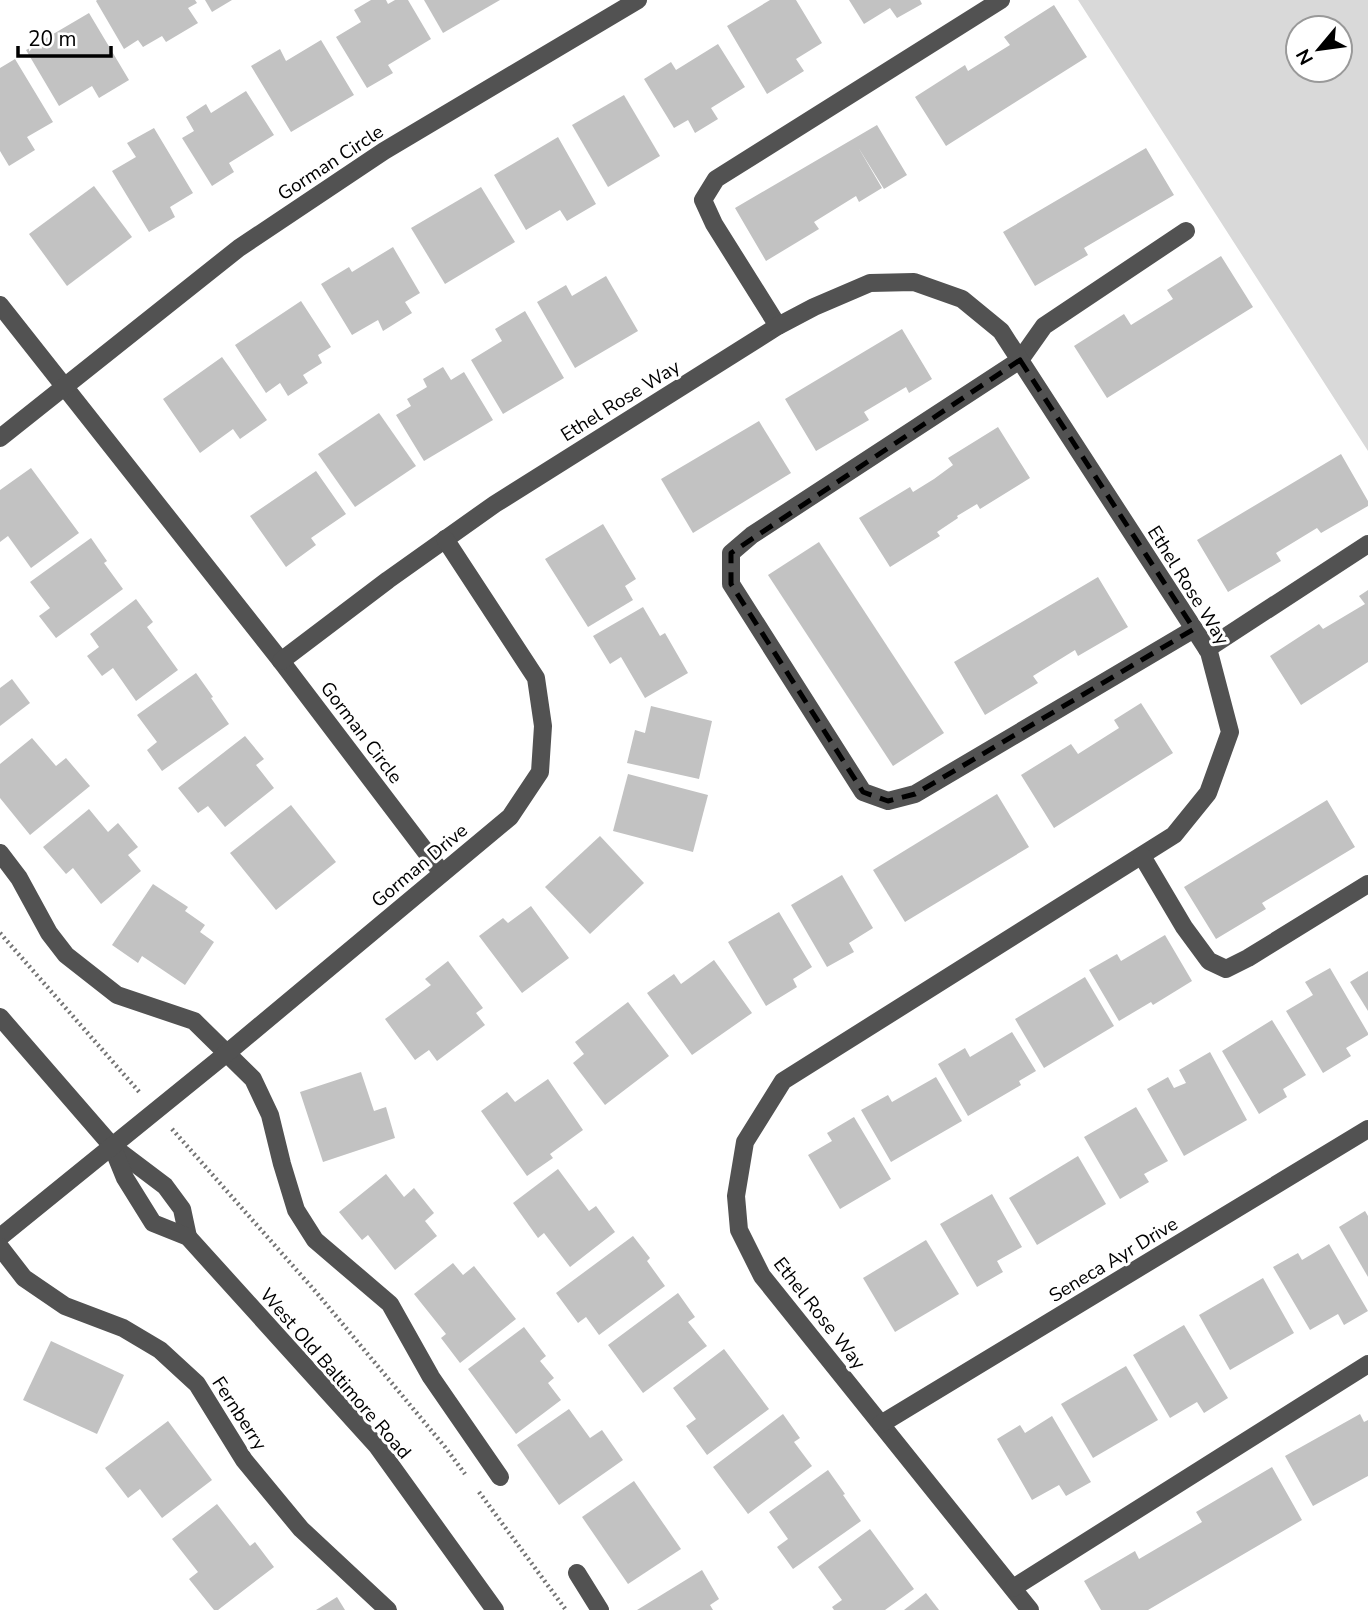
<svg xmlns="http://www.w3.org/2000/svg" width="1368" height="1610" viewBox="0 0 1368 1610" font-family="'Nunito Sans',sans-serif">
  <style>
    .green { fill: #d9d9d9; fill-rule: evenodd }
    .building { fill: #c2c2c2 }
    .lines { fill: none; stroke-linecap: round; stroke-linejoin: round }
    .path { stroke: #747474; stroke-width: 4.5; stroke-dasharray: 2 3.5; stroke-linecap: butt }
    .minor { stroke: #525252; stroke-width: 18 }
    .marked { fill: none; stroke: #000; stroke-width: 5; stroke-dasharray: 14 9; stroke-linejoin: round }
    .labels { text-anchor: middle; stroke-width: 6; stroke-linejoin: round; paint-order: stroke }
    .street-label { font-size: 19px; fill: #000; stroke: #fff }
  </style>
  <rect width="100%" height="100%" fill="#fff"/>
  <!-- green -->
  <path class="green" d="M1078 0H1368V451ZM1340 28V70H1298V28Z"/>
  <!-- building -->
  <g class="building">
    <path d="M97 0H195L197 3 188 8 198 23 166 42 162 36 143 47 138 40 124 49 96 1Z"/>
    <path d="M205 0H232L212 12Z"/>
    <path d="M371 0H386L388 4 395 0H408L431 39 388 65 393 73 367 88 336 37 361 22 354 10Z"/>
    <path d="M424 0H500L443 33Z"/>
    <path d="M770 0H796L822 43 796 59 804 71 767 94 727 26Z"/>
    <path d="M849 0H920L922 4 897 18 890 8 864 24Z"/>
    <path d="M1054 5 1087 57 946 146 915 97 965 65 968 71 1010 45 1004 37Z"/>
    <path d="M89 13 129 80 99 98 92 86 59 106 26 50Z"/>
    <path d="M321 40 354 95 291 132 251 66 280 49 286 61Z"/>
    <path d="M718 44 745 87 711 108 718 119 695 133 688 120 674 128 644 79 671 62 676 70Z"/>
    <path d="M15 59 53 122 27 137 35 150 9 166 0 151V68Z"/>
    <path d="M246 91 274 135 229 163 234 172 212 186 182 138 194 131 186 117 206 104 211 113Z"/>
    <path d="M624 95 660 156 608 187 572 125Z"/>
    <path d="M877 125 907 175 884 189 858 147 882 188 859 202 856 196 814 222 819 229 766 261 735 208Z"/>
    <path d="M154 128 193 193 170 207 175 217 149 232 112 171 136 157 127 143Z"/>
    <path d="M558 137 596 204 567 221 560 210 526 230 494 175Z"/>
    <path d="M1146 148 1174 195 1084 248 1088 255 1035 286 1003 232Z"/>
    <path d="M94 186 132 237 67 286 29 234Z"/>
    <path d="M481 187 515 242 445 284 411 228Z"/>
    <path d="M393 247 420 293 405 302 412 313 383 331 378 320 352 335 321 284 349 267 352 272Z"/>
    <path d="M1221 256 1253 307 1107 398 1074 346 1124 314 1131 325 1173 299 1167 290Z"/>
    <path d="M606 276 638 331 575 368 537 302 566 285 572 296Z"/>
    <path d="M301 301 331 347 318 355 322 363 303 375 308 383 288 396 280 383 266 393 235 345Z"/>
    <path d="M525 311 564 378 503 414 471 360 502 341 495 329Z"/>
    <path d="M902 329 932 379 909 393 906 387 864 412 869 420 816 451 785 399Z"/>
    <path d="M222 357 267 420 240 439 233 429 200 453 163 399Z"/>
    <path d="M443 367 451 380 464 372 493 420 424 461 396 415 411 406 407 399 427 387 423 379Z"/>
    <path d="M379 413 416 466 355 507 318 454Z"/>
    <path d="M759 421 791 473 693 533 661 479Z"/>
    <path d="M998 427 1030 478 980 509 977 504 957 516 958 518 937 532 940 536 890 567 859 518 910 487 913 492 934 479 953 465 948 458Z"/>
    <path d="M1341 454 1368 501V506L1321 533 1317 528 1276 553 1281 561 1228 592 1197 540Z"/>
    <path d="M31 468 79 533 31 568 8 536 0 542V490Z"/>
    <path d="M316 471 346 514 311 538 316 545 286 567 250 516Z"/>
    <path d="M603 524 636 579 625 586 633 600 588 627 545 559Z"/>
    <path d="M91 538 107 561 104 563 123 589 56 638 39 616 50 608 30 582Z"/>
    <path d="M819 542 944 733 893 766 768 575Z"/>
    <path d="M1098 577 1128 627 1078 656 1075 650 1033 676 1038 683 985 715 954 662Z"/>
    <path d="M1368 590V662L1301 705 1270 656 1319 624 1323 629 1365 604 1359 596Z"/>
    <path d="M136 599 153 622 147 627 178 670 136 701 113 668 102 676 87 656 99 647 90 634Z"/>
    <path d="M643 607 660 636 665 633 688 673 645 698 621 657 610 664 593 636Z"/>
    <path d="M196 673 213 697 211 698 229 724 162 771 147 750 157 742 137 715Z"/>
    <path d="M12 679 30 703 0 726V688Z"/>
    <path d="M1141 703 1173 753 1054 828 1021 775 1071 744 1078 754 1119 728 1114 720Z"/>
    <path d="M651 706 712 721 699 779 627 763 635 730 645 733Z"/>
    <path d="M245 736 264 759 256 765 274 788 225 827 208 806 198 813 178 788Z"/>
    <path d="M32 738 56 766 66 758 90 786 30 835 0 798V764Z"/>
    <path d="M628 774 708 795 693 852 613 831Z"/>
    <path d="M997 794 1029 847 905 922 873 870Z"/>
    <path d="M1327 800 1355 847 1262 903 1266 909 1216 939 1184 887Z"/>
    <path d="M291 805 336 862 276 910 230 853Z"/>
    <path d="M89 809 108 832 118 823 138 847 128 855 141 871 101 904 73 868 66 874 43 847Z"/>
    <path d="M600 836 644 883 590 934 545 887Z"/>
    <path d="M842 875 873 928 849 943 854 952 827 967 791 905Z"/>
    <path d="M153 884 188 907 185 911 205 925 200 932 214 942 185 985 142 956 138 963 112 945Z"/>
    <path d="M531 906 569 958 522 993 479 936 503 918 508 923Z"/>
    <path d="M779 912 812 967 793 979 797 987 766 1006 728 942Z"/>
    <path d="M1165 935 1192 981 1153 1005 1151 1002 1119 1021 1089 970 1117 954 1121 961Z"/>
    <path d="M714 960 752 1013 692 1055 647 993 674 974 681 984Z"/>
    <path d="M448 961 483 1008 476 1013 485 1025 437 1061 429 1050 415 1060 385 1019 431 985 425 979Z"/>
    <path d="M1330 968 1368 1033V1035L1346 1048 1351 1056 1323 1073 1286 1011 1313 995 1305 982Z"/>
    <path d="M1368 971V1011L1350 982Z"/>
    <path d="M1085 977 1114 1026 1044 1068 1015 1019Z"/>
    <path d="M628 1002 669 1056 605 1105 573 1063 584 1054 575 1042Z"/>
    <path d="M1272 1020 1306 1075 1283 1089 1287 1097 1259 1114 1222 1051Z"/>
    <path d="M1012 1032 1036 1071 1019 1081 1021 1085 968 1116 938 1064 965 1048 970 1057Z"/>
    <path d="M1210 1052 1247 1120 1184 1156 1147 1089 1168 1077 1174 1088 1186 1083 1179 1070Z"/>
    <path d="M361 1072 374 1111 386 1107 395 1138 323 1162 300 1092Z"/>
    <path d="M936 1077 962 1121 891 1162 861 1110 888 1095 892 1102Z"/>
    <path d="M548 1079 583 1130 550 1154 553 1158 527 1176 481 1111 507 1092 515 1102Z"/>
    <path d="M1136 1107 1168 1161 1144 1174 1149 1182 1120 1199 1084 1137Z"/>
    <path d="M854 1117 891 1179 840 1209 808 1155 832 1141 827 1133Z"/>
    <path d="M1078 1156 1106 1204 1037 1245 1009 1198Z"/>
    <path d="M558 1169 589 1211 596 1206 615 1232 570 1267 544 1233 538 1238 513 1203Z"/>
    <path d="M386 1174 404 1197 414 1188 434 1213 425 1221 437 1236 395 1270 368 1235 362 1240 339 1212Z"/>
    <path d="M992 1194 1022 1247 997 1261 1003 1272 977 1287 940 1224Z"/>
    <path d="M1365 1211 1368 1216V1277L1339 1227Z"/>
    <path d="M633 1236 650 1258 647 1261 665 1286 599 1335 586 1317 578 1323 556 1293Z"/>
    <path d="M926 1240 959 1294 895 1332 863 1278Z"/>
    <path d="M1329 1244 1368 1311 1344 1325 1338 1314 1310 1330 1273 1267 1298 1253 1302 1260Z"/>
    <path d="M453 1263 463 1275 474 1266 516 1319 460 1363 441 1338 446 1334 414 1294Z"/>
    <path d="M1263 1278 1294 1333 1230 1370 1199 1315Z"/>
    <path d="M678 1293 695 1317 688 1322 707 1346 643 1393 608 1345Z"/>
    <path d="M1184 1325 1228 1398 1204 1413 1197 1402 1170 1418 1133 1355Z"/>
    <path d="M524 1327 546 1356 540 1361 554 1378 548 1383 561 1400 516 1434 468 1369Z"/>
    <path d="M51 1341 124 1375 97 1434 23 1400Z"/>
    <path d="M724 1349 769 1409 707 1455 686 1426 696 1419 673 1388Z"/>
    <path d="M1126 1366 1158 1420 1093 1458 1061 1404Z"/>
    <path d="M569 1409 590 1438 602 1430 623 1460 559 1505 517 1445Z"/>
    <path d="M783 1414 800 1438 794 1442 812 1466 748 1514 713 1467Z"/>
    <path d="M1360 1414 1364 1422 1368 1420V1476L1313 1506 1285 1456Z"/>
    <path d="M1052 1416 1091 1482 1066 1496 1059 1485 1032 1500 997 1439 1020 1425 1025 1433Z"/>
    <path d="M168 1421 212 1480 162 1518 140 1489 128 1498 105 1468Z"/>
    <path d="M1272 1467 1302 1520 1148 1610H1101L1084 1581 1135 1551 1139 1559 1202 1522 1196 1512Z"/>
    <path d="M828 1470 845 1494 843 1495 861 1521 793 1569 777 1547 788 1539 769 1512Z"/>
    <path d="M634 1481 681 1549 628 1584 582 1517Z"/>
    <path d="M217 1504 250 1546 255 1542 274 1567 218 1610H214L189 1579 198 1572 172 1539Z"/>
    <path d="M870 1529 914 1589 885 1610H834L832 1607 842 1600 818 1567Z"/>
    <path d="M702 1570 719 1599 710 1605 713 1610H637Z"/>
    <path d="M926 1593 939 1610H904Z"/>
    <path d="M337 1597 345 1610H316Z"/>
  </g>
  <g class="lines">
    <!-- path -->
    <g class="path">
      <path d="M0 933 141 1094"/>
      <path d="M172 1129 316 1292 445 1447 465 1474"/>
      <path d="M479 1492 566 1610"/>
    </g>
    <!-- minor -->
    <g class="minor">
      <path d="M1186 231 1044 326 1020 360 752 535 731 553V584L863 792 888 801 915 794 1194 629"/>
      <path d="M0 305 281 661 442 873"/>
      <path d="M778 326 714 224 703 200 716 179 1001 0"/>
      <path d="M0 438 239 248 384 151 638 0"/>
      <path d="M1207 649 1368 544"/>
      <path d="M281 661 388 580 495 504 778 326 814 307 870 283 914 282 962 299 1001 331 1209 652 1230 732 1208 793 1174 835 783 1081 745 1142 736 1196 739 1230 762 1276 1030 1610"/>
      <path d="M0 853 19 878 49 933 66 955 117 995 194 1021 253 1079 270 1115 282 1164 296 1210 315 1240 390 1304 431 1377 500 1477"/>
      <path d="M1142 856 1184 927 1209 961 1226 969 1248 958 1368 884"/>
      <path d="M0 1017 112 1146 165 1186 182 1209 188 1237"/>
      <path d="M112 1146 125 1178 153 1223 188 1237 377 1446 495 1610"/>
      <path d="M0 1237 227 1053 510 817 540 772 543 726 536 678 445 539"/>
      <path d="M0 1247 24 1278 65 1306 123 1328 160 1350 197 1384 244 1460 301 1529 388 1610"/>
      <path d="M881 1424 1368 1129"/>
      <path d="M577 1573 600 1610"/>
      <path d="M1013 1588 1368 1364"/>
    </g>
  </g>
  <!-- marked area -->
  <path class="marked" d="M1020 360 1194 629 915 794 888 801 863 792 731 584V553Z"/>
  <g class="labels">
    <!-- street labels -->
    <g class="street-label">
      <text transform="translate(330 162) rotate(-33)" y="7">Gorman Circle</text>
      <text transform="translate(620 400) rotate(-32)" y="7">Ethel Rose Way</text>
      <text transform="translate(1189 585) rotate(58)" y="7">Ethel Rose Way</text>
      <text transform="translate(362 732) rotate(53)" y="7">Gorman Circle</text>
      <text transform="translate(419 865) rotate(-40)" y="7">Gorman Drive</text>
      <text transform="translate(1113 1259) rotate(-31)" y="7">Seneca Ayr Drive</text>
      <text transform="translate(820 1313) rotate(52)" y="7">Ethel Rose Way</text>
      <text transform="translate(336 1373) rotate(49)" y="7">West Old Baltimore Road</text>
      <text transform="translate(240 1413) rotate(57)" y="7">Fernberry</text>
    </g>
  </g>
  <!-- north arrow -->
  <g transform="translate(1319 49) rotate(241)"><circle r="33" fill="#ffffff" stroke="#999999" stroke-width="2"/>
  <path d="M0-5L12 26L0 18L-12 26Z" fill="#000000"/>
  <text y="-10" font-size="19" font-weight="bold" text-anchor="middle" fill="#000000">N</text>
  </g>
  <!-- scale -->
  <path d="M18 46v10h93v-10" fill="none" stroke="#000000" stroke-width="3.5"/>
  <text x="28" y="46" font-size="21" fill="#000000" stroke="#ffffff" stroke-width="5" paint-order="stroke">20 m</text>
</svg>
